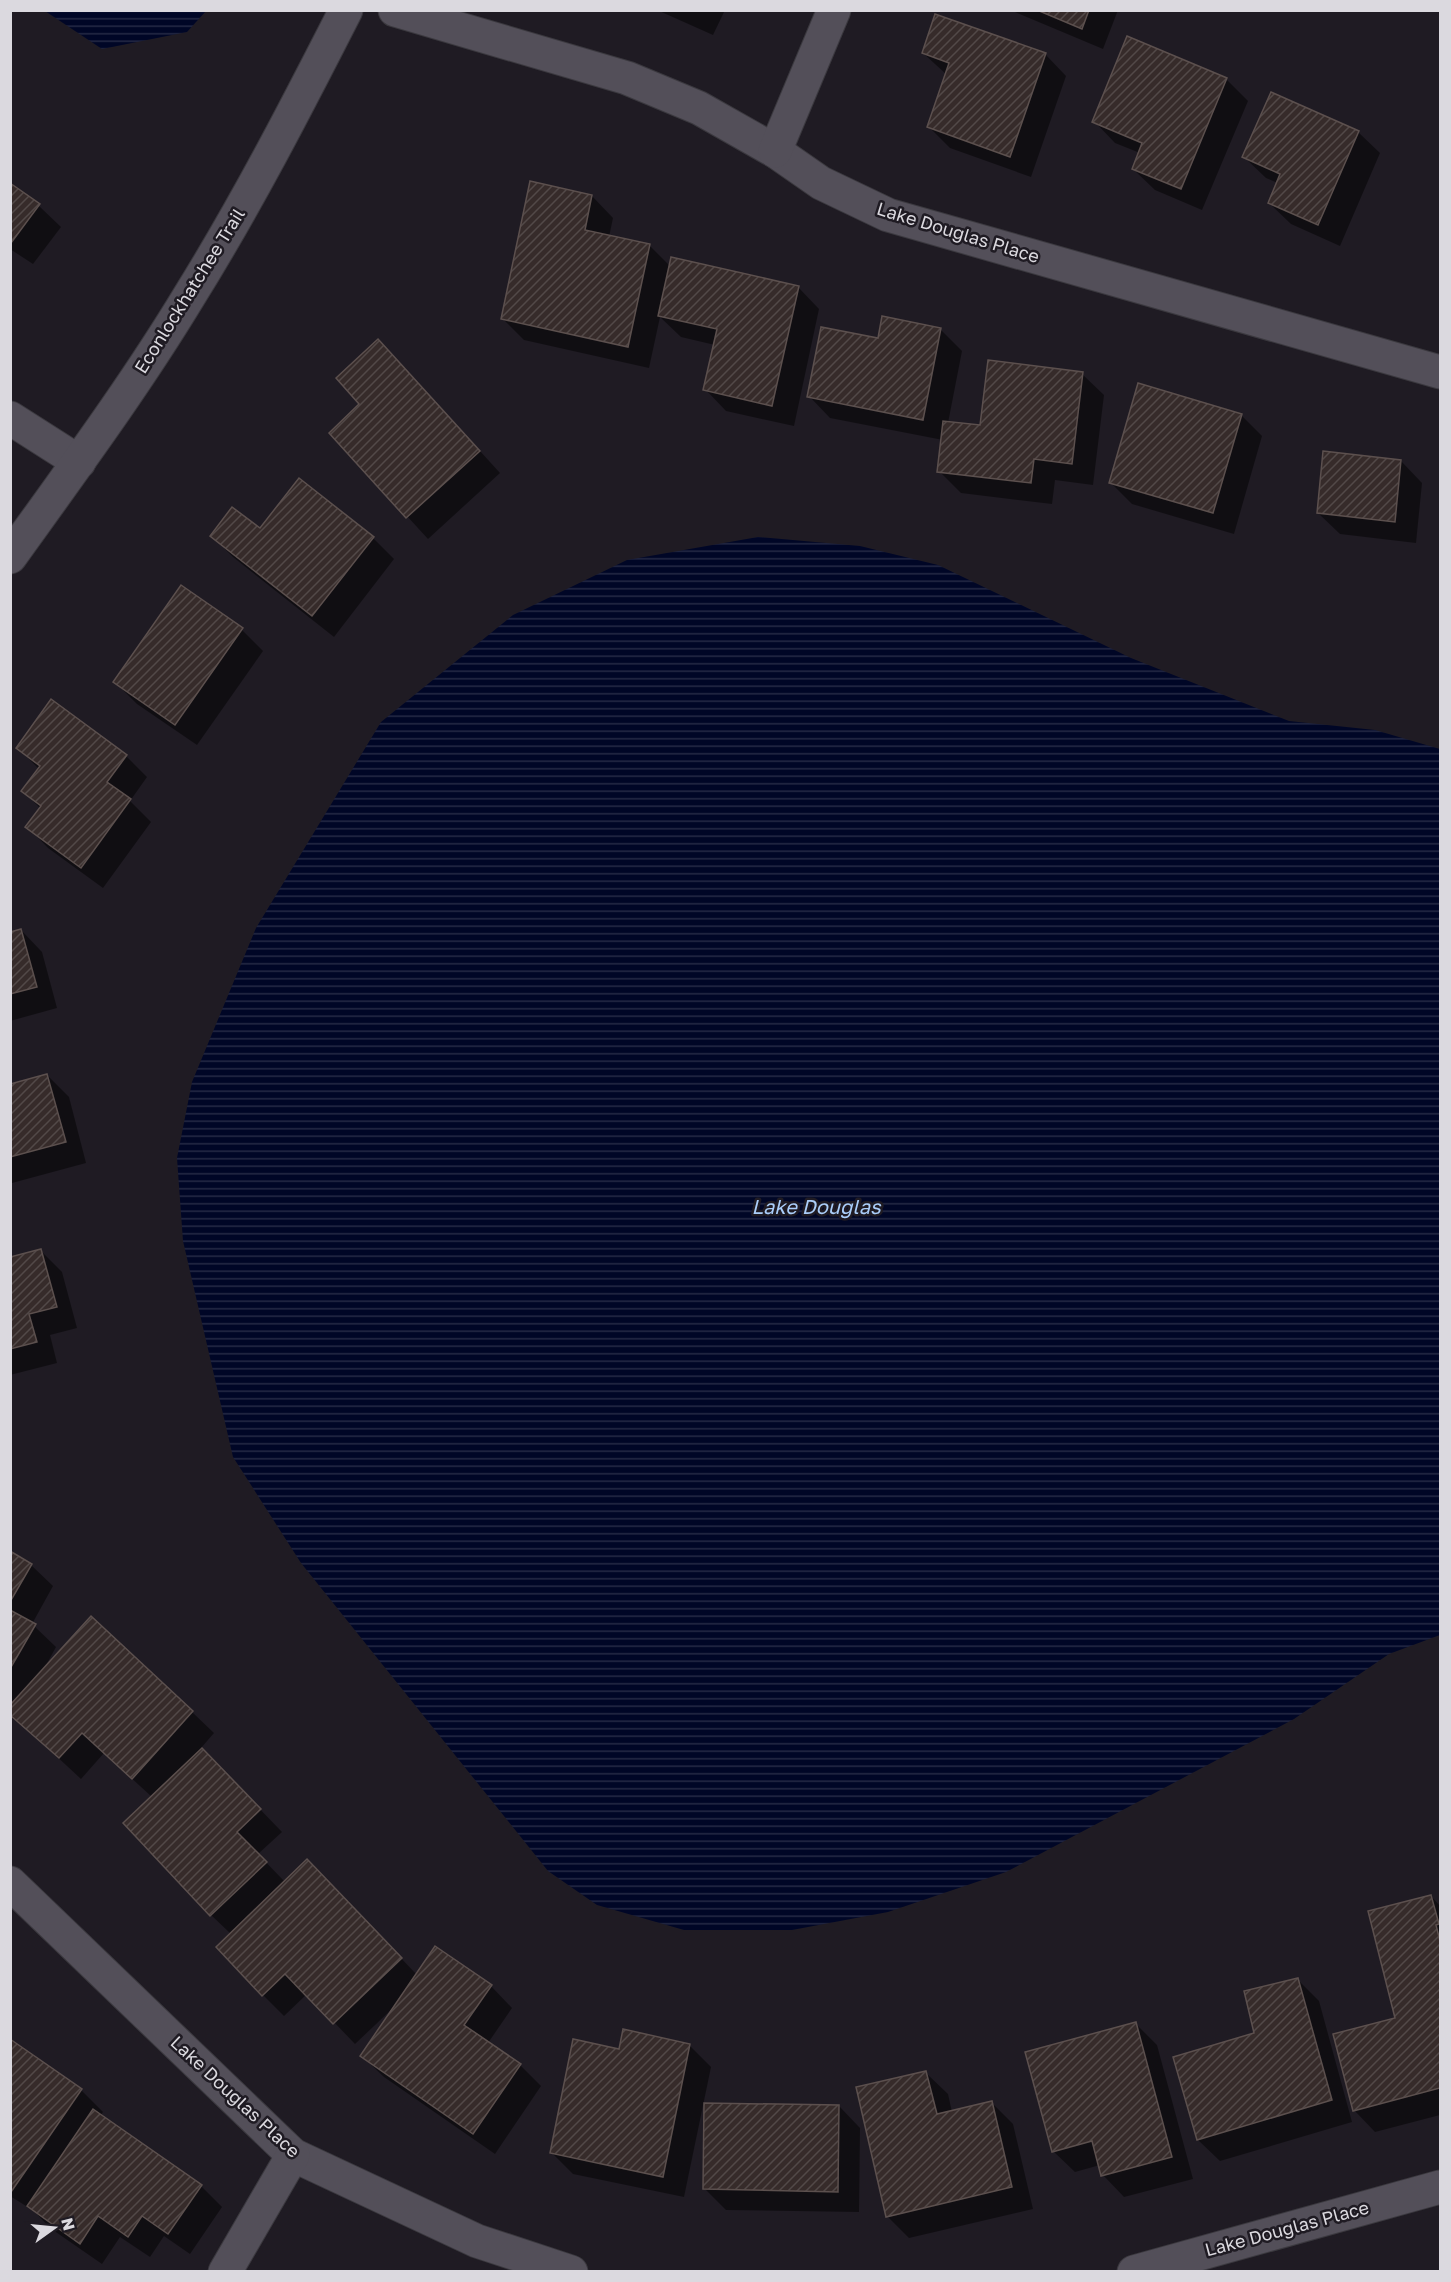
<svg xmlns="http://www.w3.org/2000/svg" width="1451" height="2282" viewBox="0 0 1451 2282" font-family="'Golos Text',sans-serif">
  <style>
    .water { fill: url(#water-rules) }
    .shadow { fill: #0007 }
    .building { fill: url(#building-hatch); stroke: #5c504e; stroke-width: 1.5 }
    .lines { fill: none; stroke-linecap: round; stroke-linejoin: round }
    .minor-casing { stroke: #3b393f; stroke-width: 35 }
    .minor { stroke: #534f59; stroke-width: 33 }
    .labels { text-anchor: middle; stroke-width: 5; stroke-linejoin: round; paint-order: stroke }
    .street-label { font-size: 18px; fill: #dbd9df; stroke: #1f1b23 }
    .water-label { font-size: 20px; font-style: italic; fill: #aacdf9; stroke: #1f1b23 }
  </style>
  <defs>
    <pattern id="water-rules" width="6" height="5" patternUnits="userSpaceOnUse" patternTransform="scale(1.5)"><rect width="6" height="5" fill="#000626"/><path d="M0 2.5h6" fill="none" stroke="#252a45"/></pattern>
    <pattern id="building-hatch" width="6" height="6" patternUnits="userSpaceOnUse" patternTransform="scale(1.5)"><rect width="6" height="6" fill="#362b2a"/><path d="M-1 1l2-2M0 6l6-6M5 7l2-2" fill="none" stroke="#524948"/></pattern>
  </defs>
  <rect width="100%" height="100%" fill="#1f1b23"/>
  <!-- water -->
  <g class="water">
    <path d="M45 11H206L187 32 102 49Z"/>
    <path d="M758 537 860 546 938 565 1131 658 1289 721 1375 730 1440 749V1635L1389 1654 1294 1719 1006 1872 888 1912 792 1930H684L597 1905 548 1871 301 1563 233 1457 183 1241 177 1158 192 1082 256 928 381 722 513 615 627 560Z"/>
  </g>
  <!-- shadow -->
  <g class="shadow">
    <path d="M657 10H725L713 35Z"/>
    <path d="M1010 10H1118L1103 49Z"/>
    <path d="M923 53 1045 54 1066 76 1031 177 950 148 929 127 947 75Z"/>
    <path d="M1226 79 1248 101 1202 210 1155 190 1133 169 1140 153 1115 143 1094 121Z"/>
    <path d="M1358 132 1380 153 1340 246 1291 224 1269 203 1278 183 1266 178 1244 157Z"/>
    <path d="M10 184 39 206 61 227 33 264 10 249Z"/>
    <path d="M592 196 613 218 609 237 649 245 671 267 798 287 819 309 794 426 726 411 705 389 715 345 681 337 660 317 649 368 524 340 502 318Z"/>
    <path d="M940 329 962 351 948 423 982 427 1082 374 1104 395 1093 485 1055 480 1052 504 961 493 939 471 943 440 830 418 809 396 879 340Z"/>
    <path d="M399 362 500 473 428 539 331 433 362 404Z"/>
    <path d="M1241 415 1262 436 1234 534 1132 504 1111 483Z"/>
    <path d="M1401 461 1422 483 1416 543 1340 534 1318 513Z"/>
    <path d="M260 531 373 538 394 559 334 637 233 557 212 536Z"/>
    <path d="M242 630 263 651 197 745 137 704 115 682Z"/>
    <path d="M18 748 126 756 147 777 130 801 151 822 103 888 48 848 27 826 40 808 23 791 40 770Z"/>
    <path d="M21 930 42 952 57 1008 10 1021V933Z"/>
    <path d="M47 1075 69 1097 86 1163 12 1183 10 1085Z"/>
    <path d="M41 1251 62 1272 77 1328 50 1335 57 1363 10 1375V1259Z"/>
    <path d="M10 1553 31 1565 53 1586 32 1624 56 1647 44 1669 192 1712 214 1733 201 1748 282 1832 258 1854 285 1882H329L417 1975 491 1986 512 2008 488 2043 520 2065 541 2086 495 2154 384 2077 362 2056 393 2008 355 2044 307 1994 284 2016 263 1995 231 1934 211 1915 152 1797 104 1753 81 1779 10 1713Z"/>
    <path d="M1431 1896 1440 1906V2115L1375 2132 1354 2110 1397 2019Z"/>
    <path d="M1298 1980 1319 2001 1352 2122 1220 2161 1198 2140 1255 2034Z"/>
    <path d="M1136 2024 1157 2045 1193 2179 1124 2197 1103 2175 1100 2165 1075 2172 1053 2151Z"/>
    <path d="M10 2041 81 2090 103 2112 100 2116 201 2186 222 2207 190 2254 164 2236 150 2257 120 2237 102 2264 50 2228 34 2211 10 2196Z"/>
    <path d="M689 2045 711 2067 684 2197 573 2174 552 2153 620 2051Z"/>
    <path d="M926 2073 948 2094 952 2112 992 2103 1013 2124 1033 2209 909 2238 887 2216Z"/>
    <path d="M839 2106 860 2128 859 2212 726 2210 705 2189Z"/>
  </g>
  <!-- building -->
  <g class="building">
    <path d="M1037 10H1089L1082 29Z"/>
    <path d="M935 14 1046 53 1010 157 927 127 949 63 922 53Z"/>
    <path d="M1127 36 1227 78 1181 189 1132 169 1142 143 1092 122Z"/>
    <path d="M1271 92 1359 131 1318 225 1268 203 1280 174 1242 157Z"/>
    <path d="M530 181 592 195 585 230 650 244 628 347 501 319Z"/>
    <path d="M10 183 40 204 11 243H10Z"/>
    <path d="M671 257 799 286 772 406 703 390 717 329 658 316Z"/>
    <path d="M882 316 941 328 923 420 807 397 821 327 878 338Z"/>
    <path d="M378 339 480 451 406 518 329 433 359 404 336 378Z"/>
    <path d="M988 360 1083 372 1072 464 1034 459 1031 483 937 472 943 421 980 425Z"/>
    <path d="M1138 383 1242 414 1213 513 1109 483Z"/>
    <path d="M1323 451 1401 460 1395 522 1317 513Z"/>
    <path d="M299 478 374 537 312 616 210 536 232 507 260 528Z"/>
    <path d="M181 585 243 628 175 725 113 682Z"/>
    <path d="M51 699 127 755 107 782 131 799 81 868 25 827 41 806 21 791 40 766 16 748Z"/>
    <path d="M21 929 37 987 10 994V932Z"/>
    <path d="M47 1074 66 1142 10 1157V1084Z"/>
    <path d="M41 1249 57 1307 29 1314 37 1342 10 1349V1257Z"/>
    <path d="M10 1551 32 1564 10 1602Z"/>
    <path d="M10 1610 36 1624 10 1669Z"/>
    <path d="M91 1616 193 1711 132 1779 82 1733 59 1758 10 1715V1705Z"/>
    <path d="M202 1748 261 1809 237 1832 267 1862 210 1916 123 1823Z"/>
    <path d="M307 1859 402 1958 333 2024 285 1974 262 1996 216 1947Z"/>
    <path d="M1431 1895 1439 1924 1436 1925 1440 1941V2088L1353 2111 1333 2034 1395 2018 1368 1911Z"/>
    <path d="M435 1946 492 1985 464 2025 521 2064 473 2134 360 2056Z"/>
    <path d="M1298 1978 1332 2100 1197 2140 1173 2057 1254 2033 1244 1991Z"/>
    <path d="M1136 2022 1172 2157 1101 2176 1092 2141 1052 2152 1025 2052Z"/>
    <path d="M623 2029 690 2044 663 2177 550 2153 573 2039 619 2049Z"/>
    <path d="M10 2039 82 2089 11 2192 10 2191Z"/>
    <path d="M926 2071 937 2114 992 2101 1012 2187 886 2217 856 2087Z"/>
    <path d="M704 2103 839 2105 838 2192 703 2189Z"/>
    <path d="M93 2109 202 2185 168 2234 142 2216 128 2237 98 2216 80 2244 27 2206Z"/>
  </g>
  <g class="lines">
    <!-- minor casing -->
    <g class="minor-casing">
      <g id="minor">
        <path d="M395 10 627 78 699 108 775 151 821 183 888 215 1440 372"/>
        <path d="M775 151 834 10"/>
        <path d="M10 418 79 462"/>
        <path d="M10 557C71 472 134 387 188 298 246 205 296 108 346 10"/>
        <path d="M10 1883 293 2155 477 2241 571 2272"/>
        <path d="M225 2272 293 2155"/>
        <path d="M1134 2272 1440 2187"/>
      </g>
    </g>
    <!-- minor -->
    <use href="#minor" class="minor"/>
  </g>
  <g class="labels">
    <!-- street labels -->
    <g class="street-label">
      <text transform="translate(958 233) rotate(17)" y="6">Lake Douglas Place</text>
      <text transform="translate(190 291) rotate(-58)" y="6">Econlockhatchee Trail</text>
      <text transform="translate(235 2097) rotate(43)" y="6">Lake Douglas Place</text>
      <text transform="translate(1287 2229) rotate(-15)" y="6">Lake Douglas Place</text>
    </g>
    <!-- water labels -->
    <g class="water-label">
      <text x="816" y="1214">Lake Douglas</text>
    </g>
  </g>
  <!-- border -->
  <rect width="1451" height="2282" fill="none" stroke="#dbd9df" stroke-width="24"/>
  <!-- north arrow -->
  <g transform="translate(54 2228) rotate(75)" stroke="#1f1b23" stroke-width="4.5" paint-order="stroke">
  <path d="M0-4.5L10 22L0 15L-10 22Z" fill="#dbd9df"/>
  <text y="-9" font-size="16" font-weight="bold" text-anchor="middle" fill="#dbd9df">N</text>
  </g>
</svg>
